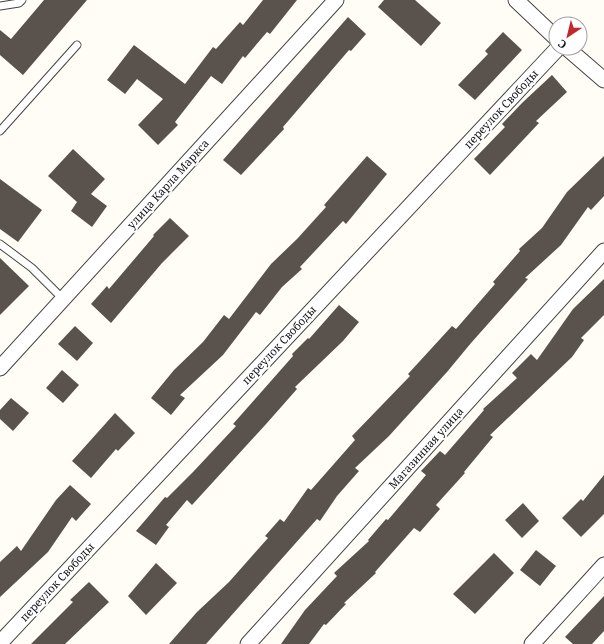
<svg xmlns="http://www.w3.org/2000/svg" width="604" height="644" viewBox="0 0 604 644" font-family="'Noto Serif',serif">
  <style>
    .building { fill: #5a524d }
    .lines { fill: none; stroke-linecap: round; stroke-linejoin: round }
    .service-casing { stroke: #444; stroke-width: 9 }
    .minor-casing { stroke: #444; stroke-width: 17 }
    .service { stroke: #fff; stroke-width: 7 }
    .minor { stroke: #fff; stroke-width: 15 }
    .labels { text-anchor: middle; stroke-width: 4; stroke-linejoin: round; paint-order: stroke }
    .street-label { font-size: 11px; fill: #111; stroke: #fff }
  </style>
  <rect width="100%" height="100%" fill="#fffdf5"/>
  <!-- building -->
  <g class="building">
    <path d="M44 0H87L23 75 0 55V30L11 39Z"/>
    <path d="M263 0H297L270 34 267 32 245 58 243 56 222 84 211 76 175 122 178 125 158 145 138 125 163 99 137 79 125 94 107 80 134 45 185 84 213 47 216 49 240 22 243 25Z"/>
    <path d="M384 0H415L441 23 421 46 378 7Z"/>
    <path d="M348 17 366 34 351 51 349 50 283 127 284 129 241 175 223 160Z"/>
    <path d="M503 32 522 50 475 100 458 85 488 54 485 51Z"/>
    <path d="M552 75 567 92 536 121 539 123 490 175 474 159 505 127 502 124 522 103Z"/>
    <path d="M73 149 105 179 91 194 107 206 92 227 71 211 77 202 48 176Z"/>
    <path d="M367 156 387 174 346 224 343 221 300 267 302 269 282 287 260 315 256 312 223 355 180 395 185 398 171 415 151 398 174 370 203 342 224 315 229 319 271 264 297 239 326 207 324 205Z"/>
    <path d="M604 156V196L591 210 588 207 561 245 525 278 528 279 471 343 447 372 389 436 355 468 359 471 337 496 320 521 317 519 206 644H169L197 612 229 582 268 538 265 536 280 519 284 522 308 488 311 490 355 440 352 436 410 376 408 374 452 326 456 329 495 284 493 282 520 251 519 249 542 228 567 192Z"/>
    <path d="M0 179 42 210 18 242 0 229Z"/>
    <path d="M170 218 189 236 162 263 111 323 91 304 107 286 109 289 154 236 153 235Z"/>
    <path d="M0 258 29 286 0 315Z"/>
    <path d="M604 279V315L581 338 584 340 572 357 490 435 493 437 464 472 465 473 436 505 440 509 420 532 414 528 375 572 376 573 344 603 346 604 326 625 324 624 309 644H281L305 610 337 576 334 573 369 541 368 540 386 519 388 520 426 475 421 471 440 451 445 455 484 410 483 409 517 378 512 373 531 354 537 360 573 309Z"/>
    <path d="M339 305 359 322 343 341 295 387 297 389 267 423 192 505 187 500 166 525 169 527 156 545 136 531 165 497 167 498 193 472 236 426 233 424 293 356 292 354 308 338 309 339Z"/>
    <path d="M75 326 93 343 77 361 58 344Z"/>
    <path d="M62 370 79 385 63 403 46 388Z"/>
    <path d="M11 398 29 413 13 431 0 419V410Z"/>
    <path d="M115 413 135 433 118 451 116 449 91 478 72 461Z"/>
    <path d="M604 475V514L581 537 562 518 581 499 583 501Z"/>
    <path d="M70 485 91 504 76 521 72 517 48 552 0 597V562L17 546 21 551 56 500Z"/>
    <path d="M523 503 539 521 522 538 505 520Z"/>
    <path d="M536 550 556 566 540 586 520 570Z"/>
    <path d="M494 553 514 573 475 614 453 594Z"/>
    <path d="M156 563 177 583 146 615 128 596Z"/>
    <path d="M89 582 109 602 65 644H31L73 602 70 600Z"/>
    <path d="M604 596V631L592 644H573L565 637Z"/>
  </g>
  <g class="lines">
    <!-- service casing -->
    <g class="service-casing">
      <g id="service">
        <path d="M0 6 19 3 22 0"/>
        <path d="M0 131 77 45"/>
        <path d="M0 244 32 268 63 299"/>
      </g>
    </g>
    <!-- minor casing -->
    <g class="minor-casing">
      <g id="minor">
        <path d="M516 0 556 38"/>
        <path d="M567 48 604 80"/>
        <path d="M0 368 336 0"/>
        <path d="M0 643 558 48"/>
        <path d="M248 644 604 251"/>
        <path d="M532 644 604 565"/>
      </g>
    </g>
    <!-- service -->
    <use href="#service" class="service"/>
    <!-- minor -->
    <use href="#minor" class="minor"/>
  </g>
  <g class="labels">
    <!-- street labels -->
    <g class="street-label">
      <text transform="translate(501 109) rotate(-47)" y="4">переулок Свободы</text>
      <text transform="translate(168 184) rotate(-48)" y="4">улица Карла Маркса</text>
      <text transform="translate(279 345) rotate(-47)" y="4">переулок Свободы</text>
      <text transform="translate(426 448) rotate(-48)" y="4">Магазинная улица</text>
      <text transform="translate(57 582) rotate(-47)" y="4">переулок Свободы</text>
    </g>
  </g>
  <!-- north arrow -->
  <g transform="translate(568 36) rotate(215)"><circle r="19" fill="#ffffff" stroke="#a0a0a0"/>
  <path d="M0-3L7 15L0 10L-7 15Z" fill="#c4262e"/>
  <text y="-6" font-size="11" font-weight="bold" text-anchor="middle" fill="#111111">С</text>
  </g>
</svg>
